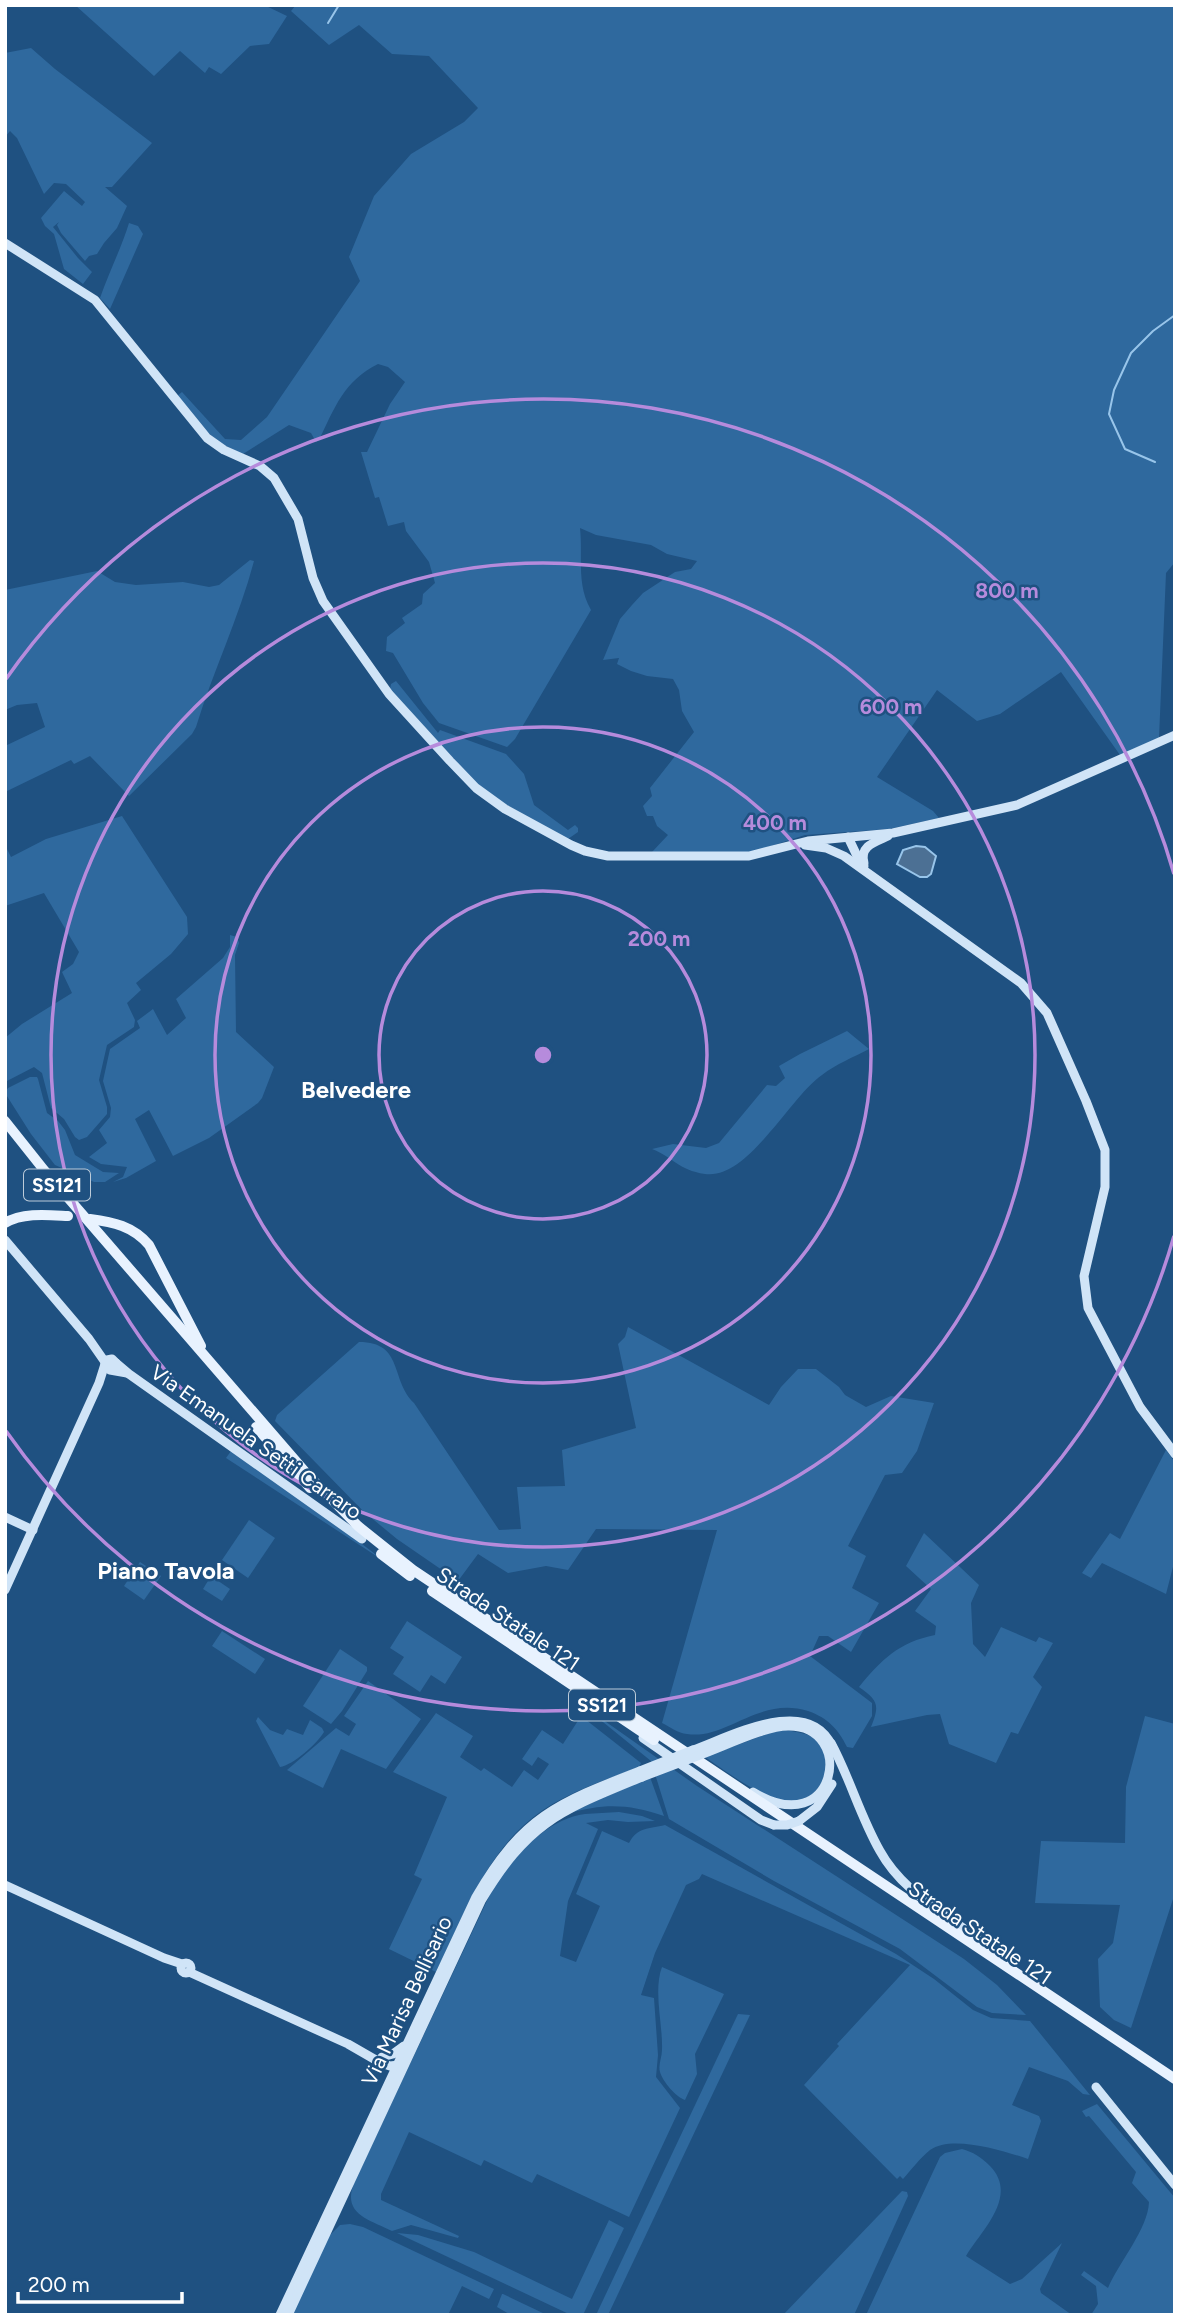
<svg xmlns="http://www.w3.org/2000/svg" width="1180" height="2320" viewBox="0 0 1180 2320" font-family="Figtree,sans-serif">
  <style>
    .green { fill: #2f699e }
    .water { fill: #4c7094; stroke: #98c5ea; stroke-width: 2 }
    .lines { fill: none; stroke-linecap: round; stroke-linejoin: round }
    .stream { stroke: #98c5ea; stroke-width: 2 }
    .secondary { stroke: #d0e4f7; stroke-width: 9 }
    .primary { stroke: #e8f2fe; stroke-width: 10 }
    .secondary-bridge { stroke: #d0e4f7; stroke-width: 9 }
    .ring { fill: none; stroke: #b68bdc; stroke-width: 3.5 }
    .labels { text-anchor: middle; stroke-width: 5; stroke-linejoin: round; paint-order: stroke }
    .shield { fill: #1f5181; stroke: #bccbd9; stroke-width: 2 }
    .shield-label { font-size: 19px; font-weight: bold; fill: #fff }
    .street-label { font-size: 21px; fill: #fff; stroke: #1f5181 }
    .quarter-label { font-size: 24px; font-weight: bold; fill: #fff; stroke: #1f5181 }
    .centre { fill: #b68bdc; stroke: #1f5181; stroke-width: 3.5 }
    .ring-label { font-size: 21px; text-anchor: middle; font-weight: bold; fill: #b68bdc; stroke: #1f5181; stroke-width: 5; stroke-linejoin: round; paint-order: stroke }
  </style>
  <rect width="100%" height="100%" fill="#1f5181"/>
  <!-- green -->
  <g class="green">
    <path d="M75 5H264L287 16 269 44 250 46 221 74 209 67 205 73 180 51 154 76Z"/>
    <path d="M296 5H1175V562L1166 573 1159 738 1120 755 1061 672 1000 714 977 721 937 690 877 777 933 811 939 818 889 829 805 835 753 852H652L668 835 657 826 653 816H647L643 806 652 796 650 788 694 732 682 711 679 690 673 679 647 676 631 671 617 664 619 658 603 660 620 619 632 605 643 593 675 572 691 569 697 561 667 554 651 545 596 535 580 528C583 557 576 584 591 610L515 739 507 747 439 723 423 703 393 653 386 651 387 637 405 623 402 618 422 604 423 594 435 583 429 562 406 531 404 522 388 526 379 497 375 498 361 452H367L390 404 405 382 388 367 378 364C344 381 335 407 319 440L316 442 311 433 289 425 243 454C209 441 199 422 177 396L182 392 225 439 241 440 267 417 360 281 349 257 374 196 411 154 464 122 478 108 429 56 392 54 359 25 329 45 291 11Z"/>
    <path d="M31 48 55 69 152 143 112 187H105L127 206 117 228 104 243 97 254 89 256 85 261 61 233 57 225 59 222 53 227 78 258 92 272 83 284 64 269 54 234 45 226 41 218 64 191 82 206 85 202 66 184 54 183 44 194 17 138 10 131 5 137V53Z"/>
    <path d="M129 223 138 226 143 234 110 309 100 298C109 272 121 249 129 223Z"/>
    <path d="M250 560 254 561C239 618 213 671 196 727L192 734 129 796 90 756 74 764 71 760 5 792V746L45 727 37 703 17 705 5 710V590L97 571 115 582 136 585 183 582 209 587 219 585Z"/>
    <path d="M396 681 438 733 440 730 506 754 524 774 534 805 568 830 575 825 578 828V832L568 839 506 805 477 784 390 689 391 684Z"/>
    <path d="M122 816 187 917 188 934 171 954 136 983 141 990 127 1003 135 1020 134 1027 107 1045 99 1080 107 1107V1114L87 1137 79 1140 75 1137 64 1119 51 1108 42 1073 34 1067 5 1082V1038L22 1024 72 993 62 972 73 964 79 952 44 893 5 906V845L11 857 46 839Z"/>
    <path d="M230 935 237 937 239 943 235 955 236 1032 274 1067 262 1098 258 1103 209 1138 173 1156 149 1110 135 1119 156 1161 126 1178 113 1182 123 1177 127 1167 101 1164 89 1157 107 1143 99 1130 110 1117 111 1108 103 1081 110 1049 140 1028 137 1021 153 1009 167 1035 186 1018 176 999 223 958 230 947Z"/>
    <path d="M847 1031 869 1049C854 1057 836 1064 822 1075 789 1098 748 1180 705 1174 678 1170 673 1157 652 1149L673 1144 706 1148 719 1143 767 1085 776 1086 785 1078 779 1066 800 1054Z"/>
    <path d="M30 1077H37L38 1079 47 1113 58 1121 65 1130 75 1155 103 1172 119 1173 105 1182H94L55 1165 31 1134 5 1093 8 1088Z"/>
    <path d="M628 1327 769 1405 781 1387 798 1369H816L839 1387 845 1395 866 1407 891 1396 934 1403 917 1451 902 1473 885 1475 848 1546 866 1556 852 1588 879 1603 851 1652 828 1636H819L810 1656 872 1703V1716L853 1748 847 1747C838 1729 828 1718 808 1711 758 1696 727 1740 687 1734 678 1733 670 1727 662 1723L717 1530 596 1529 568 1570 546 1566 508 1573 478 1554 458 1581 397 1539 363 1511 275 1421 277 1415 359 1342C404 1342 390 1380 414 1403L499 1530 521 1529 517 1487 565 1486 562 1450 636 1428 618 1344 625 1337Z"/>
    <path d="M1166 1450 1175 1462V1559L1166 1594 1102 1563 1091 1578 1082 1573 1110 1533 1120 1539Z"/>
    <path d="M231 1451 344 1530 384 1561 226 1458Z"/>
    <path d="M249 1520 275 1538 248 1578 222 1560Z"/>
    <path d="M924 1533 979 1585 971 1603 973 1644 985 1657 1001 1627 1036 1642 1039 1637 1053 1643 1033 1677 1042 1687 1018 1734 1011 1732 996 1763 949 1744 940 1714 927 1715 871 1727C880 1705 878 1700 859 1687 881 1660 899 1642 935 1635L936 1626 915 1611 931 1589 906 1566Z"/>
    <path d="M140 1562 161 1576 144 1600 124 1586Z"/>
    <path d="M211 1576 230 1589 222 1601 203 1589Z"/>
    <path d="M407 1621 462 1657 445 1684 431 1675 420 1692 393 1674 404 1657 390 1648Z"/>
    <path d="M222 1631 265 1659 255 1674 212 1646Z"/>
    <path d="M340 1649 367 1667V1671L342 1711 331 1724 303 1706Z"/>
    <path d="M368 1681 421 1719 386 1769 341 1749 323 1788 287 1770 336 1728 349 1736 356 1724 344 1716Z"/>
    <path d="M436 1713 473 1736 460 1757 481 1771 484 1768 512 1787 524 1770 538 1780 549 1764 538 1757 532 1766 522 1759 542 1730 563 1744 581 1716 641 1763 639 1767C600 1782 555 1796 524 1825 482 1863 461 1922 436 1972L389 1949 422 1879 414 1875 447 1797 393 1772Z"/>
    <path d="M1145 1716 1175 1724V1893L1131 2028 1114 2020 1100 2007 1098 1959 1113 1943 1120 1905 1035 1903 1041 1841 1125 1843 1126 1787Z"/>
    <path d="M258 1717 270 1730 283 1735 287 1729 303 1735 310 1720 322 1728 324 1732C317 1744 293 1765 280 1767L256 1721Z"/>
    <path d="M599 1717 697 1786 964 1959 997 1985 1026 2015 992 2013 977 2007 900 1949 774 1881 669 1819 651 1761 598 1718Z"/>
    <path d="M786 1730C796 1732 809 1733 816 1740 838 1763 822 1801 790 1802 768 1803 724 1770 705 1757L772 1732Z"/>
    <path d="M650 1777 664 1816C628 1804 604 1803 567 1814Z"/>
    <path d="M619 1812 642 1816 655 1821 628 1822 608 1820 586 1823 598 1829 568 1901 560 1956 576 1962 600 1906 576 1894 602 1831 629 1843C637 1827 649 1829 665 1825L896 1954 934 1979 973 2010 991 2018 1030 2021 1090 2095 1083 2094 1068 2081 1029 2067 1012 2105 1039 2116 1041 2121 1028 2159C1004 2151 952 2134 930 2150 920 2158 911 2170 903 2179L900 2176 897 2179 804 2085 839 2046 837 2044 910 1965 702 1874 699 1879 686 1885 655 1953 641 1995 654 1998 658 2055 656 2077 680 2108 629 2217 537 2174 532 2183 484 2160 481 2166 409 2132 381 2194V2200L459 2236 458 2238 411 2225 392 2231C368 2219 342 2214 354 2183L493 1888C515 1856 544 1820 585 1814 596 1813 608 1813 619 1812Z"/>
    <path d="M662 1967 724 1994 695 2054 697 2074 685 2100C676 2097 663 2082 660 2072 658 2065 662 2057 662 2050 663 2024 653 1991 662 1967Z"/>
    <path d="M738 2014 750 2015 608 2315H596Z"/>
    <path d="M1097 2104 1175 2198V2315H1091L1098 2304 1096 2286 1081 2275 1084 2271 1108 2288C1119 2262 1148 2229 1149 2202L1132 2183 1136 2172 1089 2116 1086 2117 1082 2111Z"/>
    <path d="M962 2149C973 2152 981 2157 990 2166 1019 2196 982 2230 966 2256L1010 2284 1022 2279 1062 2243 1040 2289 1041 2293 1072 2315H866L940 2157 945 2153Z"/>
    <path d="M902 2191 907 2192 908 2196 854 2315H783Z"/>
    <path d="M609 2220 624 2228 583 2315H571L397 2233 418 2235 474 2252 572 2299Z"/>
    <path d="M350 2224 363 2227 494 2289 489 2299 462 2286 448 2315H292L328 2237 340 2225Z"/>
    <path d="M502 2294H503L547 2315H511L497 2307Z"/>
  </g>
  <!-- water -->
  <path class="water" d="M916 846 925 847 936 856 931 874 927 877H920L897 864 903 850Z"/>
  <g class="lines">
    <!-- stream -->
    <g class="stream">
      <path d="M328 23 339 5"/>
      <path d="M1155 462 1125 449 1109 414 1114 390 1131 353 1153 331 1175 315"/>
    </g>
    <!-- secondary -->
    <g class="secondary">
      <path d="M5 243 95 300 207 438 224 450 260 466 274 478 298 519 313 578 323 601 389 694 450 761 476 788 505 809 571 845 585 851 608 856H749L808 841 893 833 1017 805 1175 735"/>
      <path d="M848 837 858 858 864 866"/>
      <path d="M805 845 826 848 844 856 1021 983 1047 1013 1086 1101 1105 1150V1187L1084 1276 1088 1308 1140 1407 1175 1454"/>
      <path d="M864 863C859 846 875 842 888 836"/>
      <path d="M5 1240 89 1339 105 1362"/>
      <path d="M116 1363 129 1374 362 1539"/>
      <path d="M114 1370 116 1363 112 1359 107 1360 105 1364 110 1370 127 1373"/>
      <path d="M5 1517 33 1530"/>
      <path d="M5 1590 99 1383 105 1364"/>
      <path d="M643 1738 761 1820 774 1825"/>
      <path d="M831 1743C850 1778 860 1816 880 1851 897 1882 925 1901 953 1921 972 1934 991 1949 1010 1963"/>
      <path d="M693 1750C730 1737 808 1694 832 1746"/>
      <path d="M700 1755C723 1747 765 1726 788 1726 857 1725 837 1843 753 1792"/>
      <path d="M799 1821 817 1807 832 1784"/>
      <path d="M5 1885 164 1958 182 1964"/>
      <circle cx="186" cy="1968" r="5"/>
      <path d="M189 1972 348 2044 381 2063 390 2066 399 2065"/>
      <path d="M382 2057 393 2054 404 2046"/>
      <path d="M1096 2087 1175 2185"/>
      <path d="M280 2315 476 1897C522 1817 557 1803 640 1771"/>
      <path d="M288 2315 481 1901C529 1821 560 1811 642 1777"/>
    </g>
    <!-- primary -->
    <g class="primary">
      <path d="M5 1121 44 1170 307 1474 358 1526 413 1570 1175 2079"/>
      <path d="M90 1219C113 1222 133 1226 149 1245L201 1346"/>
      <path d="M5 1223C23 1212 49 1215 68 1216"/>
      <path d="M256 1427 310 1488"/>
      <path d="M381 1554 410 1576"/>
      <path d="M432 1591 654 1740"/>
    </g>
    <!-- secondary-bridge -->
    <g class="secondary-bridge">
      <path d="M640 1771 693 1750"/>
      <path d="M642 1777 700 1755"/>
      <path d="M774 1825H787L799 1821"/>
    </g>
  </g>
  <!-- distance rings -->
  <g class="ring">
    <circle cx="543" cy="1055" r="164"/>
    <circle cx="543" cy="1055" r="328"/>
    <circle cx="543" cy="1055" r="492"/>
    <path d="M1174 1236A656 656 0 0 1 6 1431M6 679A656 656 0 0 1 1174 874"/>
  </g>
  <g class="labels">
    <!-- shield labels -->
    <g class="shield">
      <rect x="24" y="1169.5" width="66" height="31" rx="5"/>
      <rect x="569" y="1689.5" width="66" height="31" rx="5"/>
    </g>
    <g class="shield-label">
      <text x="57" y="1192">SS121</text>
      <text x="602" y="1712">SS121</text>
    </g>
    <!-- street labels -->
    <g class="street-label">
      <text transform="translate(256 1442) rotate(35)" y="7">Via Emanuela Setti Carraro</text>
      <text transform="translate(508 1619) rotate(34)" y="7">Strada Statale 121</text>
      <text transform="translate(980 1933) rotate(34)" y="7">Strada Statale 121</text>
      <text transform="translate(407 2001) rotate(-65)" y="7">Via Marisa Bellisario</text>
    </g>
    <!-- quarter labels -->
    <g class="quarter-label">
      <text x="356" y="1098">Belvedere</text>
      <text x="166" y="1579">Piano Tavola</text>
    </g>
  </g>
  <circle cx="543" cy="1055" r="10" class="centre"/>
  <g class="ring-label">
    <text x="1007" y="598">800 m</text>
    <text x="891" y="714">600 m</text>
    <text x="775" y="830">400 m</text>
    <text x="659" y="946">200 m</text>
  </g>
  <!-- border -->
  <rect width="1180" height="2320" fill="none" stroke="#ffffff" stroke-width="14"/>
  <!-- scale -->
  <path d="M18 2292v10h164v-10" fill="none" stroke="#ffffff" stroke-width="3.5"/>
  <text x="28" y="2292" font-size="21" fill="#ffffff" stroke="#1f5181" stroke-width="5" paint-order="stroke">200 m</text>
</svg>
